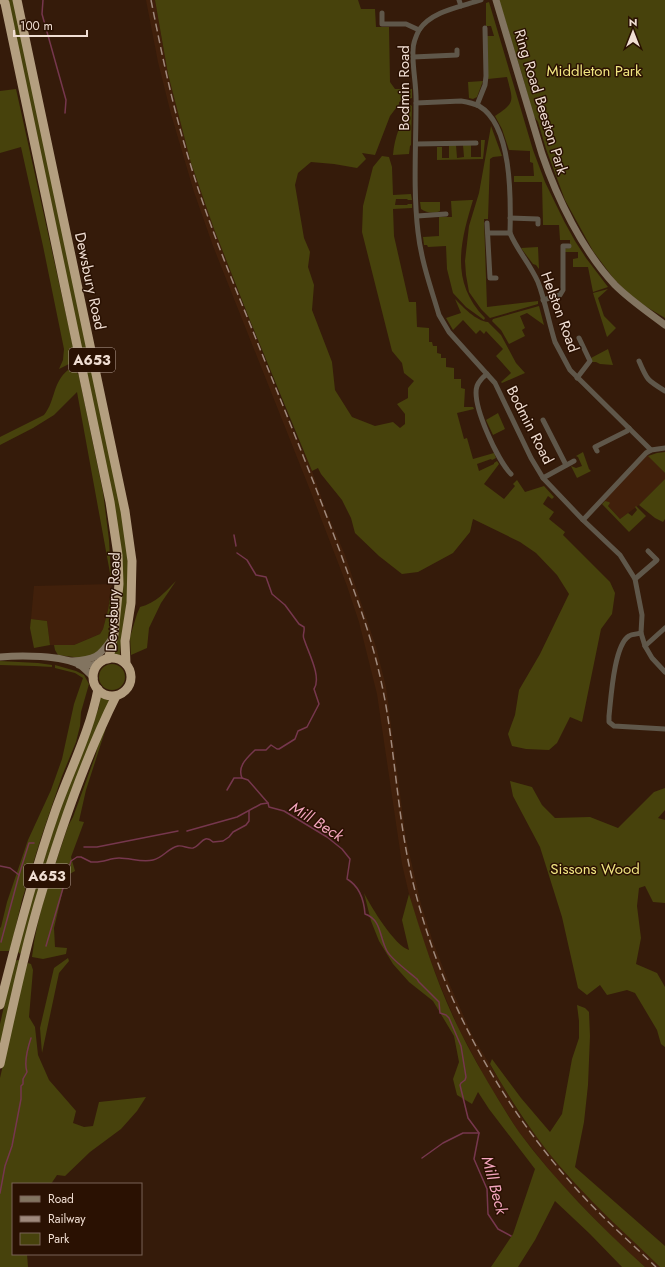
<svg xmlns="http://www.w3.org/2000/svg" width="665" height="1267" viewBox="0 0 665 1267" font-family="Jost,sans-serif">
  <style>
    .built { fill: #41200b }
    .green { fill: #47420c }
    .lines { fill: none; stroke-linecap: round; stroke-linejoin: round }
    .stream { stroke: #76374e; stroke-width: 1.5 }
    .street { stroke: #5f574a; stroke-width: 5 }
    .secondary { stroke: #827460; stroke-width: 7 }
    .highway { stroke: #b49f80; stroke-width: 9 }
    .rail { stroke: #9f897c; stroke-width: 1.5; stroke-dasharray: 8 4; stroke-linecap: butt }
    .labels { text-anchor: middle; stroke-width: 3; stroke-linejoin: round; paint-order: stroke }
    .shield { fill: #2a1102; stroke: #b5a094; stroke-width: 1 }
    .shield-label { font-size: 14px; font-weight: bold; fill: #f0ded3 }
    .park-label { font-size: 15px; fill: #f0e581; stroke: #2a1102 }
    .street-label { font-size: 15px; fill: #f0ded3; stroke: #2a1102 }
    .water-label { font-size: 16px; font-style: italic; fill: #f5a6bf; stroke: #2a1102 }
  </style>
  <rect width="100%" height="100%" fill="#351b0a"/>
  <!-- built -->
  <g class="built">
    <path d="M146 0H155L168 74 191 163 214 229 253 330 291 424 312 471 327 513 345 555 376 647 386 687 406 839 421 904 433 942 449 983 473 1037 523 1119 566 1174 594 1203 660 1267H645L615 1240 558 1181 518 1131 485 1078 458 1027 440 985 422 938 409 894 402 864 377 694 359 622 347 586 312 495 213 246 194 192 171 114 158 62Z"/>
    <path d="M646 453 665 473V479L639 505 620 519 602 499Z"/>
    <path d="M112 584 108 610 103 629 100 634 74 645H50L47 621 31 619 34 586Z"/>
  </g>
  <!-- green -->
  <g class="green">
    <path d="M7 0H14L125 522C127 546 129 570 128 594 126 614 121 635 120 656L114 655 119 626 121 556Z"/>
    <path d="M155 0H358L361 9H375L376 27H389L390 82 395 89H412V98L399 102V104L390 116 375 155 362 153 366 159 357 168 334 164 311 162 298 173 295 185 304 238 310 252 308 267 314 285 312 310 332 362 335 390 352 417 375 426 393 422 400 428 405 424V414L397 404 408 398V388L414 381 404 373 402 363 392 351 362 232 363 206 373 167 382 156 389 157 392 167 393 195 411 194 412 200H408L407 199H396L395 205H407L408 204H412V208L393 209 394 236 409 302H416L417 327 429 328V342H432L433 346H437V353L441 354V358H446V367L454 368V379H461V388L465 389 464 407H473L474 409 457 413 464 439 467 438 473 459 494 453 496 458 492 460 491 459 477 464 479 471 494 464V463L497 461 499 464 484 484 504 499 515 486 513 484 517 480 525 492 544 486 554 497 552 499 548 496 543 504 554 512 549 519 565 532 563 535 610 582 615 593 612 614 601 629 582 722 570 717 557 743 549 750 526 749 512 746 508 734 515 715 519 690 540 654 569 594 557 575 536 553 520 542 473 519 470 532 453 553 418 572 402 574 379 556 355 533 351 518 342 500 321 474 318 468 312 471 249 318 214 229 191 163 168 74Z"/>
    <path d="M499 0H665V318L645 306 627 292 614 279 593 251 565 200 546 149 538 122 533 115 523 78Z"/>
    <path d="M489 2 533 150 545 182 564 221 575 241 586 258 608 287 593 292 588 267H573V259L578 258V252H563V249L570 248V240H560L559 225H543L542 182H514V176H534L533 163 530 162V151L509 150 502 129 495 116C516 102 513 101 507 77L488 79 487 36H494L491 26H486V3Z"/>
    <path d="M483 81 477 97 473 99 469 98 468 82Z"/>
    <path d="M16 89 75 355 73 362 59 369 63 360 64 349 43 246 21 147 0 153V91Z"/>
    <path d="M409 104 412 106 411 145 410 146 409 154 393 155C394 138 402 120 409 104Z"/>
    <path d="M491 126 502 156 493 157 490 159 488 219H484L487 307 538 301V304L490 318 481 309 469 292 466 275 465 261 469 226 479 193Z"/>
    <path d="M481 140H485L483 159 437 160V147H442V158H449V145H456L457 158 464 157 463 145H471V157H481Z"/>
    <path d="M471 200H473C460 243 450 282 485 318L484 320 466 307 453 293 447 269 446 246 428 247 427 245H424L423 237 439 236V217H452L451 201Z"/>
    <path d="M420 202H440V211C435 214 426 213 421 209Z"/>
    <path d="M538 247 539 269 536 265 533 264 521 248Z"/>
    <path d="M608 289 598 298 604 316 616 328 607 337 593 293Z"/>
    <path d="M455 299C463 307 476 321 488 322L501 335 516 363 525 373 502 383 501 382 511 373 496 356 503 349 486 331 484 334 480 330 476 334 463 320 453 330 446 318 461 313Z"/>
    <path d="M539 306 544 325 527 313 520 316 525 328 522 330 525 336 509 344 501 330 492 321 493 319Z"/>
    <path d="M608 349 613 365 600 364 596 362H591V358Z"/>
    <path d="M68 370C73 369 77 371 79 376L103 492 109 540 113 610 108 638 103 647 90 657 81 658 58 655 55 650 54 645H74L100 634 103 629 108 610 112 584 77 392 54 415 33 428 0 445V437L44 415C56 400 52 383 68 370Z"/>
    <path d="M498 413 505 429 493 435 486 420Z"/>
    <path d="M583 452 589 469 591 471 577 478 571 466 576 468 582 466 578 457 576 456Z"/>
    <path d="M665 452V473L648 456 657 453Z"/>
    <path d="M665 479V519L663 522 655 518 639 505Z"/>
    <path d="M605 501 609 502 610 503 608 506 620 519 628 513 632 516 637 510 635 507 636 506 646 516 629 532 602 504Z"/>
    <path d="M176 581 161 603 149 628 147 648 131 655 130 637 137 614 140 607C156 603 165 592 176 581Z"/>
    <path d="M31 619 47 621 50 645 34 648 30 628Z"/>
    <path d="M0 661 38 663 52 665V667L34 666 0 665Z"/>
    <circle cx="112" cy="677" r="13"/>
    <path d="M55 665 76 671 84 675 89 684 81 712 80 726 76 742 62 776 40 841 22 900 11 947 9 951H0V928L1 927 7 902 28 840 51 790 62 759 74 704 83 678 75 673 55 668Z"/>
    <path d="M100 697 110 701 21 953 20 954 18 952V946L56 819 99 707Z"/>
    <path d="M106 728 86 790 79 821 84 822 71 857 75 871 66 876 54 928 55 947 67 948 66 954 43 959 32 957C37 912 54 869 68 826L73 817 96 754C98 746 99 733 106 728Z"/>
    <path d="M510 781 532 787 542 805 555 818 590 817 618 828 654 792 665 788V810L658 818 665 820V903L653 902 645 886 639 888 637 906 641 938 636 964 657 973 665 987V1047L661 1044 657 1030 635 993 627 990 607 995 600 985 587 995 578 988 562 917 540 847 513 796Z"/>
    <path d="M364 893C371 907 395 946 409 950L402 920 409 894C423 939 437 984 458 1027 470 1052 484 1076 498 1099 505 1110 511 1121 519 1132 556 1182 599 1225 645 1267H622L590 1234 555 1201 535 1240 518 1267H491L513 1234 535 1169 489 1109 478 1092 472 1104 457 1095 453 1079 459 1062 454 1036 433 1001 409 982 393 964 379 941 371 921Z"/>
    <path d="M68 958 69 961 59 973 42 1053 40 1028 54 968Z"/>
    <path d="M17 960H19L20 965 0 1050V1024L14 962Z"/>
    <path d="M28 963 31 964 33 970 29 1017 35 1027 38 1055 49 1080 76 1111 73 1123 84 1127 93 1126 99 1102 146 1097 137 1111 121 1129 90 1152 65 1176 57 1175 51 1184H13V1254H27L28 1267H0V1078L25 969Z"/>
    <path d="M577 1005 585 1008 589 1012 590 1036 588 1085 584 1122 575 1167 665 1246V1267H660C625 1233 588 1200 557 1163 531 1132 510 1099 490 1064L492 1059 521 1098 550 1132 562 1114 572 1059 579 1038V1021Z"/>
  </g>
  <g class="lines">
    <!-- stream -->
    <g class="stream">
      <path d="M43 0 42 14 66 100 65 113"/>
      <path d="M234 535 236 546"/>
      <path d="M237 553 247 560 256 575 266 577 272 594 285 605 299 624 304 627C305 632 302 635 304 639 308 652 322 677 314 689L319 704 307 727 298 731 295 739 279 749H277L271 745 266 750H255C247 758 237 766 242 778L248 780 268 803 269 807 284 811 327 837 342 849 350 859 347 879C359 886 364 900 365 914 382 920 379 937 387 951 391 959 409 972 417 979L419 982 439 1002 440 1013 446 1015 449 1018 461 1046 466 1077 465 1080 461 1083 460 1085 468 1118 479 1133 474 1159 487 1189 488 1214 498 1229 511 1236"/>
      <path d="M227 790 234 778H242"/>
      <path d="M187 831 237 817 261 804 268 803"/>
      <path d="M84 847H97L178 831"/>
      <path d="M0 866 10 868 19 875 29 843H34"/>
      <path d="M1 942 19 875"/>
      <path d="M46 946 71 861 77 857H81L91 862H95C104 862 111 858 119 858 131 858 142 863 153 860 163 858 168 848 178 846 183 845 188 849 193 848 201 846 203 833 213 842L223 841 229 837 233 832 246 825 249 821V811"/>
      <path d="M422 1158 443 1143 463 1133H479"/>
      <path d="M0 1193 5 1166 12 1146 21 1099V1086L23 1084V1079L27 1072C24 1063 28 1047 31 1038"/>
    </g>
    <!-- street -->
    <g class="street">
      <path d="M459 0 461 6"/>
      <path d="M481 0C460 7 432 11 419 30 416 36 413 43 413 50 412 68 417 86 416 105 416 147 413 190 418 232 421 260 431 288 439 315L449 332 495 383 531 458 543 478 583 520 620 555 635 579 642 615 641 633 645 646 652 658 665 672"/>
      <path d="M382 13V24H406L419 30"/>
      <path d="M413 57 457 55V50"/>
      <path d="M416 103 461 101C467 102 473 103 479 106 512 125 511 198 510 233 517 250 530 264 538 282 545 300 549 323 555 342L570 370 651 450"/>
      <path d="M477 105 485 85 486 76 485 28"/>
      <path d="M416 144 476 143"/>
      <path d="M417 216 446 214"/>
      <path d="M510 218 538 219V224"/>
      <path d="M487 223 490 278H496"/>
      <path d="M488 233H510"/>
      <path d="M543 300 560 295 563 290V246H569"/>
      <path d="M639 361C647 380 647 380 665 391"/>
      <path d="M487 374C483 377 479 381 477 386 471 404 498 461 511 474"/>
      <path d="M577 378 590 361 579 338"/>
      <path d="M543 420 566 465"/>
      <path d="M597 451 595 447 627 431 629 428"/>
      <path d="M543 478 574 461"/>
      <path d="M583 520 646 453 651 450 665 448"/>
      <path d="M635 579 657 560 648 551"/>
      <path d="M641 633C638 634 632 634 629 636 614 645 611 698 609 716V722L614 726 665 729"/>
      <path d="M645 646 665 628"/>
    </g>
    <!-- secondary -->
    <g class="secondary">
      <path d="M496 0 542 154C557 198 582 250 615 285 630 300 648 312 665 325"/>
      <path d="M0 657C20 655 62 655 80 665 85 669 89 673 94 678"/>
      <path d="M72 661C94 660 100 657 112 638"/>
      <path d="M79 665H92L104 661"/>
    </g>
    <!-- highway -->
    <g class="highway">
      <path d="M3 0 5 3 110 502 118 555 119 584 114 634 111 650 108 659"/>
      <path d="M17 0 125 511 132 561 131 603 125 641 126 664"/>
      <circle cx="112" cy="677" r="19"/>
      <path d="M0 1005C16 941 33 875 55 812 69 772 90 732 98 689"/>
      <path d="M0 1064C12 1011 23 957 38 905 59 834 83 762 116 696"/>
    </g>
    <!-- rail -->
    <path class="rail" d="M151 0C162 55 173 109 190 163 206 216 227 268 248 319 286 414 326 509 359 605 371 638 380 672 386 706 395 759 398 812 409 865 434 983 492 1093 572 1184 598 1214 628 1240 656 1267"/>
  </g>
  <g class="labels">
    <!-- shield labels -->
    <g class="shield">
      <rect x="69" y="348" width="46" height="24" rx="3"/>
      <rect x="24" y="864" width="46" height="24" rx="3"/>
    </g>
    <g class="shield-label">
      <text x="92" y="365">A653</text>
      <text x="47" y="881">A653</text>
    </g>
    <!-- park labels -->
    <g class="park-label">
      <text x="594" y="76">Middleton Park</text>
      <text x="595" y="874">Sissons Wood</text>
    </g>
    <!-- street labels -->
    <g class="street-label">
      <text transform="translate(404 88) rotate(-90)" y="5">Bodmin Road</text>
      <text transform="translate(541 102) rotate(73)" y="5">Ring Road Beeston Park</text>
      <text transform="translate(90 281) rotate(78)" y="5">Dewsbury Road</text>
      <text transform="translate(560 312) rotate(70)" y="5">Helston Road</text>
      <text transform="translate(530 425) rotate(63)" y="5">Bodmin Road</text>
      <text transform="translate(113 602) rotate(-88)" y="5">Dewsbury Road</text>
    </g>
    <!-- water labels -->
    <g class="water-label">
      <text transform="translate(317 821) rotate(32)" y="6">Mill Beck</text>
      <text transform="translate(495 1185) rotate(75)" y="6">Mill Beck</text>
    </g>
  </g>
  <!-- legend -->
  <rect x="12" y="1183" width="130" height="72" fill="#2a1102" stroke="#796356"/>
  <rect x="20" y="1196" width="20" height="6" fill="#827460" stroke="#796356"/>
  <text x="48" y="1203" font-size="12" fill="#f0ded3">Road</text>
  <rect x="20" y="1216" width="20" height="6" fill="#9f897c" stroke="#796356"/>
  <text x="48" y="1223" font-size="12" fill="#f0ded3">Railway</text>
  <rect x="20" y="1233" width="20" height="12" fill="#47420c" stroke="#796356"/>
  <text x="48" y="1243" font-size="12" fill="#f0ded3">Park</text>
  <!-- north arrow -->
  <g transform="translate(633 32)" stroke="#2a1102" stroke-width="3" paint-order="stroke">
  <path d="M0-3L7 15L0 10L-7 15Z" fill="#f0ded3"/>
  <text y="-6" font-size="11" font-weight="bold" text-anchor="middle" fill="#f0ded3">N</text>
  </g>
  <!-- scale -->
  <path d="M14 30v6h73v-6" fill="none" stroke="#f0ded3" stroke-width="2"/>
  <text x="20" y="30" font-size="12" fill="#f0ded3" stroke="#2a1102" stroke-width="3" paint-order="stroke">100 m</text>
</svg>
